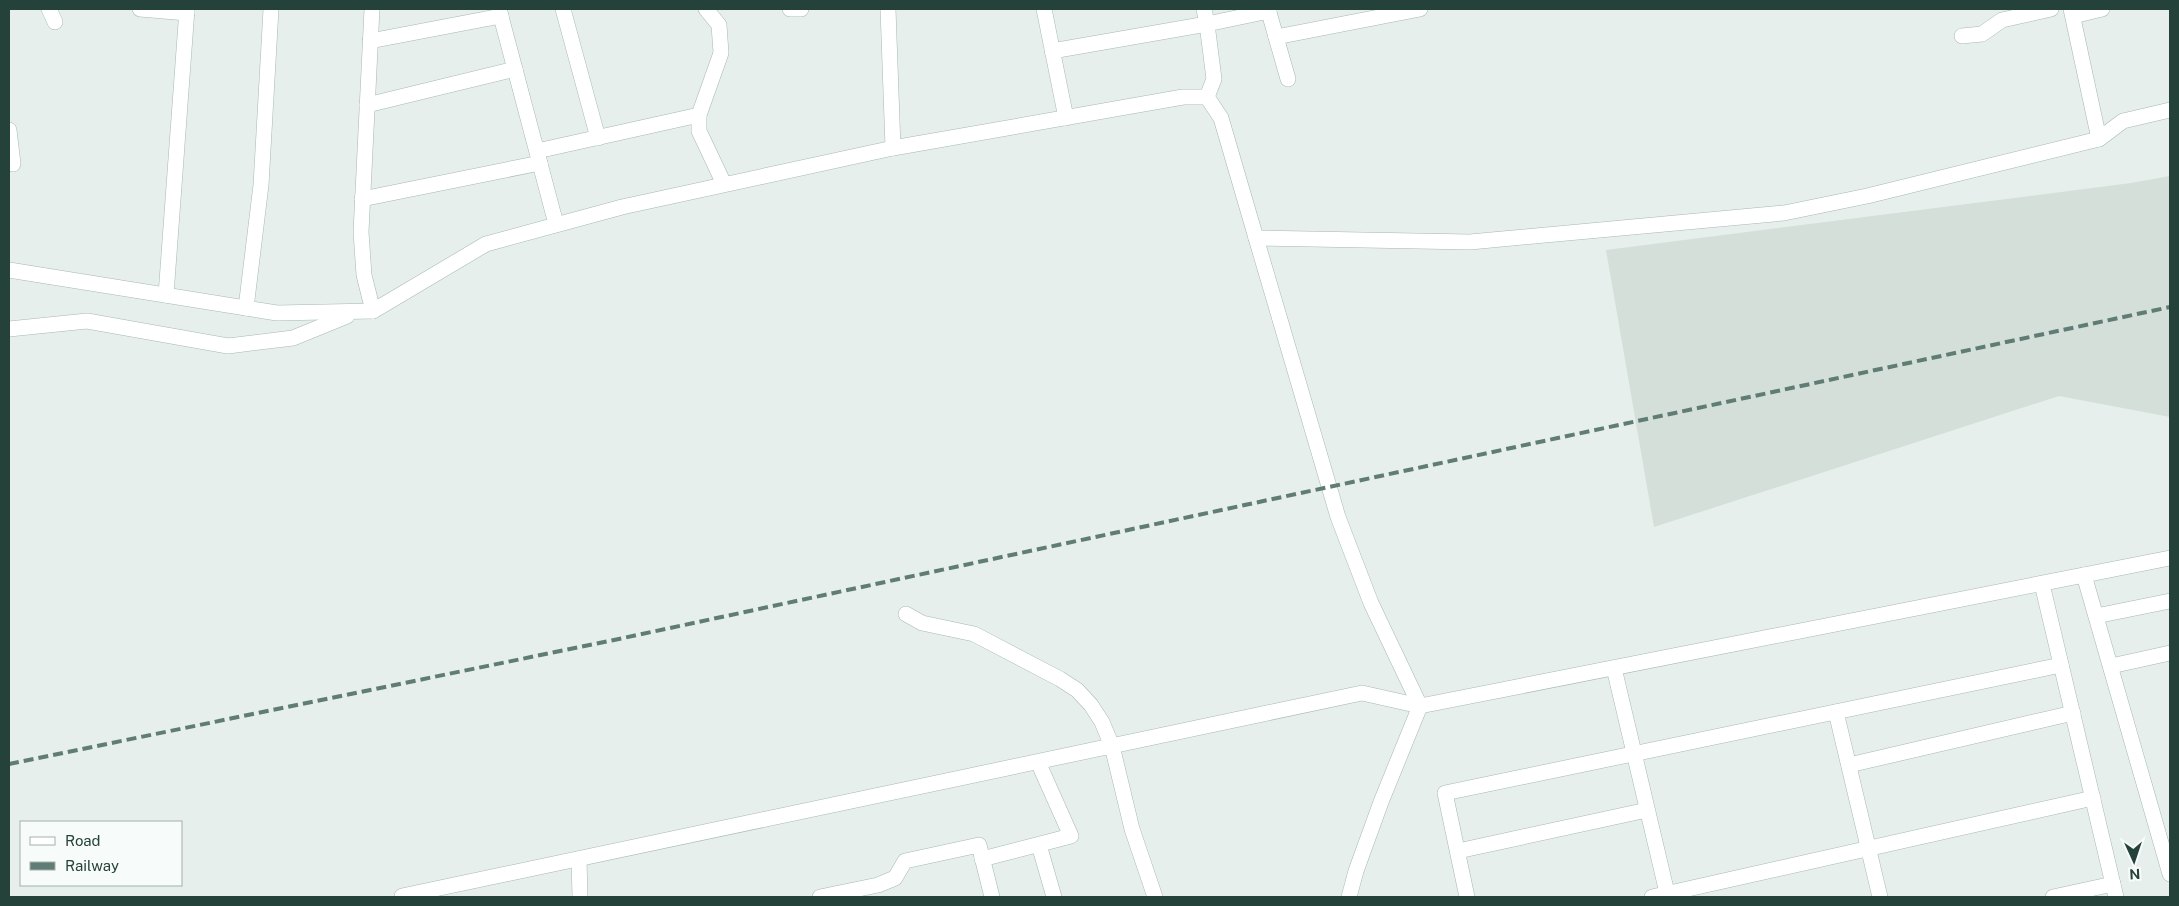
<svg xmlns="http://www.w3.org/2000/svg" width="2179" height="906" viewBox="0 0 2179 906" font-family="'Public Sans',sans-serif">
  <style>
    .built { fill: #d4dfda }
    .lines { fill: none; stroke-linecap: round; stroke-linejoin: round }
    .minor-casing { stroke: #a8b8b2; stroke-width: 16 }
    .tertiary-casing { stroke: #a8b8b2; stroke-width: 16 }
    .minor { stroke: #fff; stroke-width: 15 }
    .tertiary { stroke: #fff; stroke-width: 15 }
    .rail { stroke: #5f7d75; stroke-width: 4; stroke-dasharray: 10 5; stroke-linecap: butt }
  </style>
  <rect width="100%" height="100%" fill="#e6efeb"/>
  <!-- built -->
  <path class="built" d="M2170 176V417L2059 396 1654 527 1606 250 2131 183Z"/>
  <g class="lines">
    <!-- minor casing -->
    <g class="minor-casing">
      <g id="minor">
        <path d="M49 9 55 22"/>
        <path d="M140 9 187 13"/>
        <path d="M372 9 361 232 364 275 373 311"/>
        <path d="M499 9 556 224"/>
        <path d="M563 9 598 138"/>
        <path d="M706 9 719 25 721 53 699 115V131L724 184"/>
        <path d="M790 9H801"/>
        <path d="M888 9 893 148"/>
        <path d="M1044 9 1066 118"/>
        <path d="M1268 9 1288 79"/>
        <path d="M2071 9 2099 139"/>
        <path d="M2073 16 2102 9"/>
        <path d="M1962 36 1982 34 2002 20 2051 9"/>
        <path d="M1276 37 1420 9"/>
        <path d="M370 41 501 16"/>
        <path d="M1052 51 1207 24 1204 9"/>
        <path d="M1207 97 1214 79 1207 24 1269 11"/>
        <path d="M367 105 515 69"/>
        <path d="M9 130 13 164 9 163"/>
        <path d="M537 151 699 115"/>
        <path d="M362 199 540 163"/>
        <path d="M9 270 277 313 373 311 486 244 622 207 893 148 1183 97H1207L1221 118 1256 238"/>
        <path d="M166 295 187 9"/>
        <path d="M246 308 261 185 271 9"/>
        <path d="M9 329 87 321 228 346 293 338 347 316"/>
        <path d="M2084 575 2170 874"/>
        <path d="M2042 584 2116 897"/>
        <path d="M906 614 922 623 974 634 1060 679 1077 690 1091 705 1102 722 1112 746 1132 829 1155 897"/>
        <path d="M2096 616 2170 601"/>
        <path d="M2111 666 2170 653"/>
        <path d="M1614 668 1668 897"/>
        <path d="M1836 712 1880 897"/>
        <path d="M1849 765 2073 713"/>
        <path d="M1039 845 1054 897"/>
        <path d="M1458 851 1647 810"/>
        <path d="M579 859 580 897"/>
        <path d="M982 859 1071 836 1038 762"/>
        <path d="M402 896 1362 693 1420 706 2170 558"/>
        <path d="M820 897 878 885 895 878 905 861 979 845 992 897"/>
        <path d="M1467 897 1445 793 2061 665"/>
        <path d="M1652 897 2093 798"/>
        <path d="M2053 897 2113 884"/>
      </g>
    </g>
    <!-- tertiary casing -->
    <g class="tertiary-casing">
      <path id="tertiary" d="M1349 897 1356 871 1381 802 1420 706 1371 603 1338 517 1256 238 1470 242 1784 213 1867 196 2099 139 2123 121 2170 110"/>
    </g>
    <!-- minor -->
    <use href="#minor" class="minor"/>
    <!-- tertiary -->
    <use href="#tertiary" class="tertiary"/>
    <!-- rail -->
    <path class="rail" d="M9 764 614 640 2170 307"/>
  </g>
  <!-- border -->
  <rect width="2179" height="906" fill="none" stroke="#24423a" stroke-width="20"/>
  <!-- legend -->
  <rect x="20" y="821" width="162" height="65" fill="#f7fbf9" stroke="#a3b1ad"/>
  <rect x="30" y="837" width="25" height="8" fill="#ffffff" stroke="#a3b1ad"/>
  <text x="65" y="846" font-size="15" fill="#24423a">Road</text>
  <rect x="30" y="862" width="25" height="8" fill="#5f7d75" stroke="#a3b1ad"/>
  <text x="65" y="871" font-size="15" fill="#24423a">Railway</text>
  <!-- north arrow -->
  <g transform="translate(2134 861) rotate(177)" stroke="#f7fbf9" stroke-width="4" paint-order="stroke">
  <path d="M0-4L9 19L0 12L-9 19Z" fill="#24423a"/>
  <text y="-8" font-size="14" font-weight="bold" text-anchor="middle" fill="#24423a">N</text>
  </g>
</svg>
